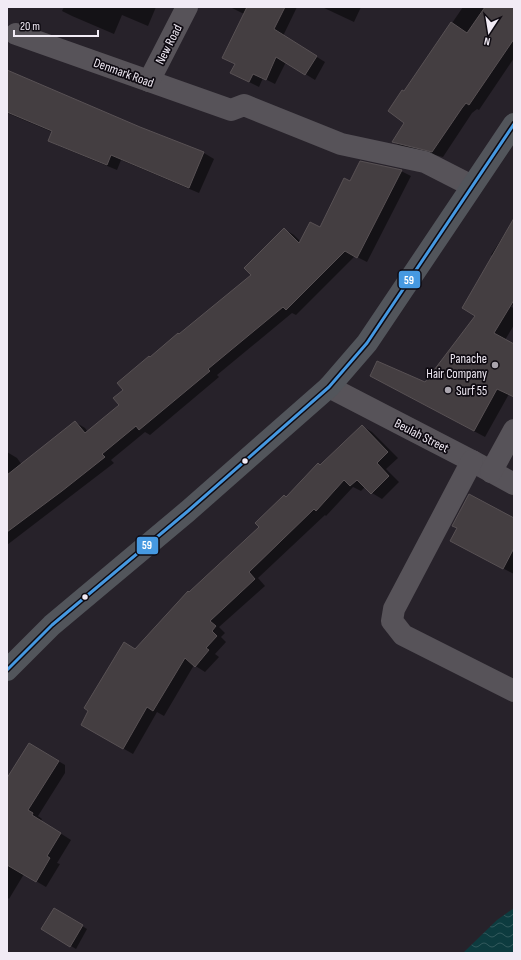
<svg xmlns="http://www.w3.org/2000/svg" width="521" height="960" viewBox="0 0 521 960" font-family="'Sofia Sans Condensed',sans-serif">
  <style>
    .water { fill: url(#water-waves) }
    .shadow { fill: #0007 }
    .building { fill: #443e41; stroke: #585154 }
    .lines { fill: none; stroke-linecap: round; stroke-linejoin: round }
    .minor { stroke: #575359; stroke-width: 22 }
    .major { stroke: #52555b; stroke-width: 22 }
    .bus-1-casing { stroke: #0e0a11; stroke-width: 6 }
    .bus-1 { stroke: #4699e1; stroke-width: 3 }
    .poi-dot { fill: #aaa5ae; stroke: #0e0a11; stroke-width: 1.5 }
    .bus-dot { fill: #f1ebf5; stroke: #0e0a11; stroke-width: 1.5 }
    .labels { text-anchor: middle; stroke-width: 3.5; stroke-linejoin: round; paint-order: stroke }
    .street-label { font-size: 13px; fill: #f1ebf5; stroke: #0e0a11 }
    .poi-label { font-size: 13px; fill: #f1ebf5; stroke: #0e0a11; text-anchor: end }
    .line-badge { stroke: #0e0a11; stroke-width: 1.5 }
    .badge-label { font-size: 11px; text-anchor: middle; font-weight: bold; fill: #fff }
  </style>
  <defs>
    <pattern id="water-waves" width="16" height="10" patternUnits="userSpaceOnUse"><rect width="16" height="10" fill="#0d3b3f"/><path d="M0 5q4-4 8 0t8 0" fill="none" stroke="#31585b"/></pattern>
  </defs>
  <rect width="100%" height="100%" fill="#27222a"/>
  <!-- water -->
  <path class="water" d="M514 908V953H463L497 920Z"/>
  <!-- shadow -->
  <g class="shadow">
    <path d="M64 7H156L148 26 122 15 114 34 72 16 62 11Z"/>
    <path d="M230 7H297L283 36 325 62 315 80 286 62 275 84 263 78 259 87 231 73 236 64 223 58 244 14Z"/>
    <path d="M322 7H361L354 22Z"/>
    <path d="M463 7H514V58L479 110 477 109 472 113 443 157 403 147 393 142 406 122 405 92Z"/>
    <path d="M7 71 140 128 204 153 214 159 199 193 121 160 117 170 59 146 49 141 52 132 7 113Z"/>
    <path d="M401 171 411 176 367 262 355 256 296 315 292 313 217 375 219 377 150 435 145 432 111 460 114 463 7 545V452L17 458 22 465 75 422 85 428 88 432 121 405 124 390 150 358 252 275 284 229 294 235 301 242 321 228 350 182Z"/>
    <path d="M511 224 514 225V303L511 307 514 308V325L505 340 514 346V397L509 394 485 437 382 382 425 383 477 315 493 256 491 255Z"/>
    <path d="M362 426 372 432 398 458 386 469 399 482 382 499 372 493 365 487 361 491 353 487 326 516 325 515 258 578 265 586 219 627 225 633 221 637 226 642 215 654 219 657 205 672 194 665 164 716 157 712 133 754 82 725 135 650 189 593 261 527 287 498Z"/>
    <path d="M514 519V574L464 548Z"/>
    <path d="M40 750 65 765V773L38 816 42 819 41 821 71 840 57 863 60 864 46 887 24 874 9 899 7 897V781Z"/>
    <path d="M55 909 87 929 76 949 43 929Z"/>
  </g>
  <!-- building -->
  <g class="building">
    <path d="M247 7H285L274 29 317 56 305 75 276 57 266 80 253 74 249 82 230 73 235 64 222 58Z"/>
    <path d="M485 7H514V39L469 105 466 103 462 108 432 152 392 142 404 123 388 111 402 90 404 91 451 22 467 33Z"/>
    <path d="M7 70 140 127 204 152 189 188 111 155 107 165 48 141 52 131 7 112Z"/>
    <path d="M360 161 402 170 357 258 345 251 286 310 283 307 208 369 210 371 139 430 136 426 102 454 105 457 62 491 7 532V475L75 421 85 433 119 405 113 398 123 390 117 383 149 356 150 357 178 333 179 334 251 275 244 268 284 228 299 243 310 222 320 227 344 178 350 181Z"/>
    <path d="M514 218V300L494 333 514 344V397L497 389 474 431 370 376 377 361 425 382 475 316 462 308Z"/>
    <path d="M362 425 388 452 377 463 389 476 371 494 357 480 350 486 344 480 316 511 314 509 249 572 255 579 210 621 216 626 212 631 217 636 206 648 209 650 195 667 185 658 153 711 147 707 123 749 81 725 88 711 84 708 124 642 135 649 188 591 189 592 259 527 255 523 284 495 286 497 318 463 320 465Z"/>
    <path d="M469 494 514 518V548L503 569 450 541 457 528 452 526Z"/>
    <path d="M29 743 59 761 28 810 33 813 32 815 61 833 47 856 50 858 36 882 7 865V778Z"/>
    <path d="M54 908 83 925 70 947 41 929Z"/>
  </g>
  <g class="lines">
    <!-- minor -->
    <g class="minor">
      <path d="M16 34 231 110 244 105 341 144 425 162 472 186"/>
      <path d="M149 81 187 7"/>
      <path d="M329 387 472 461 514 484"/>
      <path d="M472 461 394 609 392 621 403 635 514 691"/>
      <path d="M491 472 514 430"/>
    </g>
    <!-- major -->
    <path class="major" d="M7 670 52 625 188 511 329 387 367 343 514 124"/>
    <!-- bus-1 casing -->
    <g class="bus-1-casing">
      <path id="bus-1" d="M7 670 52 625 188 511 329 387 367 343 514 124"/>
    </g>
    <!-- bus-1 -->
    <use href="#bus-1" class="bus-1"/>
  </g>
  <!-- markers -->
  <g class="poi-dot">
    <circle cx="495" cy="365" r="4"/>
    <circle cx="448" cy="390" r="4"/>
  </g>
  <g class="bus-dot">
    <circle cx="245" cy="461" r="3.5"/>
    <circle cx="85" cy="597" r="3.5"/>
  </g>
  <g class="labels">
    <!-- street labels -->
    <g class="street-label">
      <text transform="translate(168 44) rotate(-63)" y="5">New Road</text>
      <text transform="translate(124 72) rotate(20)" y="5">Denmark Road</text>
      <text transform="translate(422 435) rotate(27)" y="5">Beulah Street</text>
    </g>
    <!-- poi labels -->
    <g class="poi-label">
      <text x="487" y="363">Panache<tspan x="487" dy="15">Hair Company</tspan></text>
      <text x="456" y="395" text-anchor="start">Surf 55</text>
    </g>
  </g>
  <g class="line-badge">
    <rect x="398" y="270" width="23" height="19" rx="4" fill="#4699e1"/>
    <rect x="136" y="536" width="23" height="19" rx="4" fill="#4699e1"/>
  </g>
  <g class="badge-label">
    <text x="409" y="284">59</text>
    <text x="147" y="549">59</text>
  </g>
  <!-- border -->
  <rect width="521" height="960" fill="none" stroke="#f1ebf5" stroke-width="16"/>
  <!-- north arrow -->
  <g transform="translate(489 32) rotate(192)" stroke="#0e0a11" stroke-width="3" paint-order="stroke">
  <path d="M0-3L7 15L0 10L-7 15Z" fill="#f1ebf5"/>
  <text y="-6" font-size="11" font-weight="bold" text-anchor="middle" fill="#f1ebf5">N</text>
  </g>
  <!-- scale -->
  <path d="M14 30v6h84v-6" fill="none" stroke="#f1ebf5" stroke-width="2"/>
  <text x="20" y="30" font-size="12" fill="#f1ebf5" stroke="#0e0a11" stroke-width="3" paint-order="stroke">20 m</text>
</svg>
